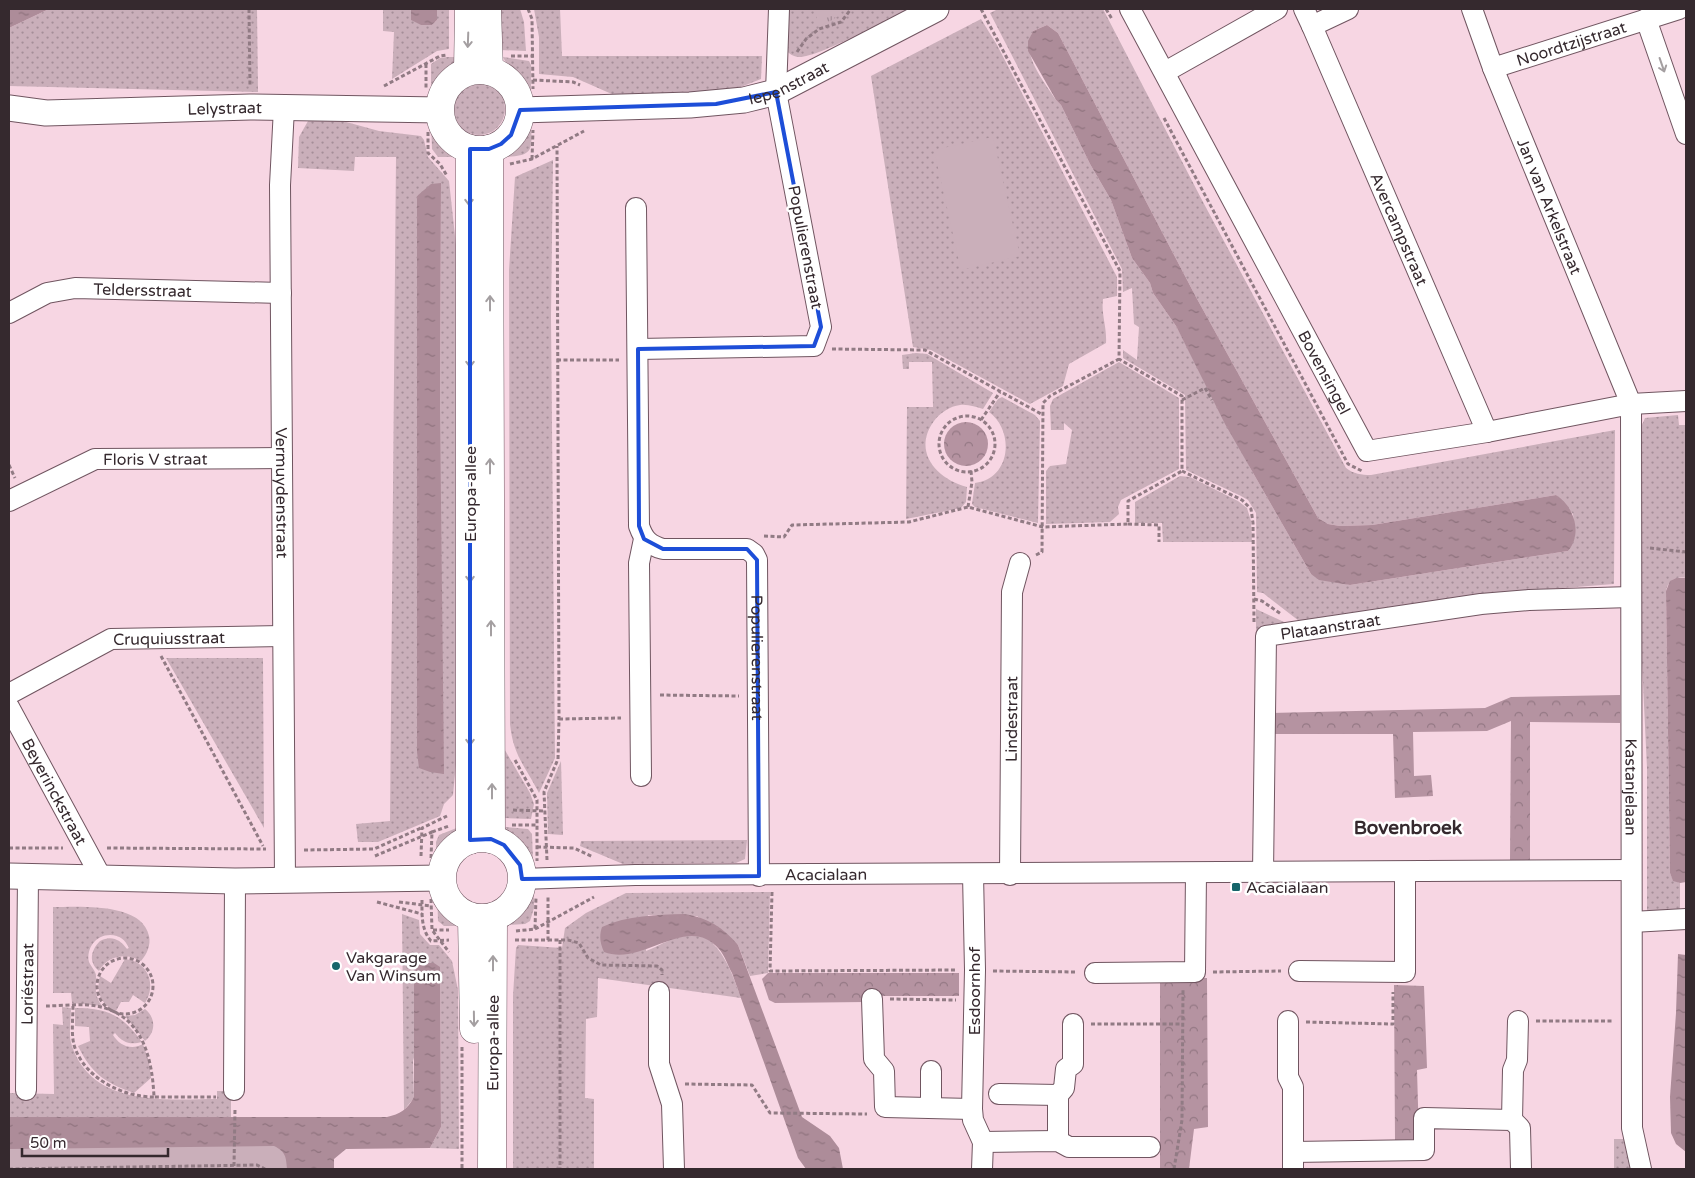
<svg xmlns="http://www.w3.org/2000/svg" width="1695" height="1178" viewBox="0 0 1695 1178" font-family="'Varela Round',sans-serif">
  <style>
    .grass { fill: url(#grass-dots); fill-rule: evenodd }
    .forest { fill: url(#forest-crowns) }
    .park { fill: url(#park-tufts) }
    .pitch { fill: #caafba }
    .water { fill: url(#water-ripples) }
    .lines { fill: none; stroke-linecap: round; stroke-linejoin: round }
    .minor-casing { stroke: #705560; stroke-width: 22 }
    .tertiary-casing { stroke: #705560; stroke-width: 27 }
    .secondary-casing { stroke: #705560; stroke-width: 29 }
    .path { stroke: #917b84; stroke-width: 3; stroke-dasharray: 4 2.5; stroke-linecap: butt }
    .minor { stroke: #fff; stroke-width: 20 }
    .tertiary { stroke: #fff; stroke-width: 25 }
    .secondary { stroke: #fff; stroke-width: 28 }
    .oneway { stroke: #a49fa1 }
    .marked { fill: none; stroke: #1d4ed8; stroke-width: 4; stroke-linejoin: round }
    .poi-dot { fill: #16656a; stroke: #fff; stroke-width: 2 }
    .labels { text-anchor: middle; stroke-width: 5; stroke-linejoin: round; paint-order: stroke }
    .street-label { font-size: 16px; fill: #35292e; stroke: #fff }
    .poi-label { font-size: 16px; fill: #35292e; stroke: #fff; text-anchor: start }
    .quarter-label { font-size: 19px; font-weight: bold; fill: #35292e; stroke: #fff }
  </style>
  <defs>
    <pattern id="grass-dots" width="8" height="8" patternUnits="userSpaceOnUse" patternTransform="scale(1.25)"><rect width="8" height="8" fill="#caafba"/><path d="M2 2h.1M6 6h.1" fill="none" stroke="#a58e98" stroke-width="1.8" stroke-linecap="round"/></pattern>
    <pattern id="forest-crowns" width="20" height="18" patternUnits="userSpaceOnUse" patternTransform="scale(1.25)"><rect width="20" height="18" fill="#b593a1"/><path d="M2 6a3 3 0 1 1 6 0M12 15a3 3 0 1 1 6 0" fill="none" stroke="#947884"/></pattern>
    <pattern id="park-tufts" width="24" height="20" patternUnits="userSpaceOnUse" patternTransform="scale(1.25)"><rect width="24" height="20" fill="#caafba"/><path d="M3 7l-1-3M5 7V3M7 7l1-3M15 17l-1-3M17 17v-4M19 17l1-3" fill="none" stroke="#a58e98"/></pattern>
    <pattern id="water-ripples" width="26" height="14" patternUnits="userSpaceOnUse" patternTransform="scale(1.25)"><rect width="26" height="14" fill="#ad8c99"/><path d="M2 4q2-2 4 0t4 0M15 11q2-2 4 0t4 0" fill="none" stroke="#8e727d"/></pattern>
  </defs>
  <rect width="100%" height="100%" fill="#f7d6e3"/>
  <!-- grass -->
  <g class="grass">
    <path d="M49 9H257L258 92 9 86V28Z"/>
    <path d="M383 9H411L412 20 422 25H432L437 20V9H449V49L437 51 392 79 394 32 383 31Z"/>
    <path d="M498 9H520L524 22 526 51 500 50Z"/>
    <path d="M534 9H560L562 56H762L761 79 728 92 614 95 573 77 539 74V37Z"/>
    <path d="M786 9H909C888 19 817 58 799 57 793 57 789 53 785 50Z"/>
    <path d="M998 9H1103L1203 202 1346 468C1354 474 1361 475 1371 475L1615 430 1614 584 1474 595 1303 624 1263 593 1257 592 1256 513 1248 500 1241 496 1186 470 1185 395 1123 358V350L1137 360 1139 327 1134 324 1132 288 1123 292 1122 269 990 13ZM1047 25 1058 33 1196 297 1318 518 1328 524 1340 526 1372 525 1556 495 1573 514 1575 536 1568 551 1350 585 1311 574 1252 471 1176 326 1153 293 1150 283 1132 258 1111 200 1090 164 1061 105 1056 100C1044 81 1020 54 1033 31Z"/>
    <path d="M981 19 997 45 1117 277V296L1103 299C1101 314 1107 327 1106 343L1069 364 1063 386 1030 404 931 350 913 347 871 76Z"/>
    <path d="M448 57H461L431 96V64L440 58Z"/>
    <path d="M503 57 529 61 531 65V91L508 67Z"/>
    <circle cx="479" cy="109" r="26"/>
    <path d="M339 120 379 131 421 136 424 140 428 157 449 181 456 245V764L453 795 444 804 440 816 378 842H358L356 824 390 821 396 157H355L354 171 298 168 299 137 308 121ZM441 184 440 409 419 768 417 196Z"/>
    <path d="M431 122 449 146 461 157H438L432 149Z"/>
    <path d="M531 123C532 151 534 156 504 157 508 147 523 133 531 123Z"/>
    <path d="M553 160 551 317 555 758 539 793C525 766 513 755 510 724L509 270 515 177Z"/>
    <path d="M916 353 927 354 993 393 983 409C976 407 968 404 960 405 950 406 940 413 934 421 912 451 936 479 967 487L966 502 961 508 906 519 907 407H933L932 362H909V369H903L902 355Z"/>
    <path d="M1119 362 1179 398V469L1121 500 1118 507 1119 514 1110 522 1046 524V471L1050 466 1066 464 1072 430 1064 423V430H1051L1050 406 1053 399Z"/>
    <path d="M1002 397 1035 415 1040 421 1038 523 975 507 972 504 975 483C1011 479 1015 431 989 412L998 399Z"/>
    <path d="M1678 415 1679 425H1686V578C1676 576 1668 580 1666 591L1670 873 1673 880 1680 883V911H1647V768L1641 642V427L1645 418Z"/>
    <path d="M1180 476 1190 477 1238 501 1247 508 1251 521 1252 542H1163L1162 523H1135V502Z"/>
    <path d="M1256 609 1284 622V628L1256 637Z"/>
    <path d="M166 658H263L264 828Z"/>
    <path d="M499 740 530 793 534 804 531 819 504 818Z"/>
    <path d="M561 761 563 835 548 834 547 793Z"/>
    <path d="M459 827C457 841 443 852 437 865L436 842 439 835Z"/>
    <path d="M505 827 528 829 532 834 533 861Z"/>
    <path d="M747 840 745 859 736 863 623 864 580 846 581 841Z"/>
    <path d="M437 888 444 903 464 926H444L438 921Z"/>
    <path d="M534 891V908L530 921 525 924 508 925Z"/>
    <path d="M770 892 768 973 750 976 738 945 697 916 648 915 646 951C659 946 673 937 686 935 718 928 733 976 741 998L598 978 597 1017 586 1019 585 1098 594 1099V1169H513V996L516 948 518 945 562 948 565 928 586 913 626 893Z"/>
    <path d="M53 907C79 907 142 902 149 936 151 945 147 954 141 961 126 952 107 956 99 971 88 962 91 950 100 941 111 935 120 939 127 949L129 948C125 940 120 935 110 935 96 935 86 948 89 962 91 967 96 971 96 976 96 989 94 995 102 1006L72 1003 71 993H53Z"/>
    <path d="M402 914 419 920 420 934 430 945H439L452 961 458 990 459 1149 430 1148 441 1127 440 967 413 1061 414 1098 404 1110Z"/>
    <path d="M125 959C148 961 157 985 145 1003L133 995 129 1002H121L116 1011C100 1004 96 991 100 976L111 983Z"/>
    <path d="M62 1007 71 1008C71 1020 68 1035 72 1046 93 1108 167 1099 217 1099V1091H231V1117H9V1093L54 1094 53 1024 63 1025Z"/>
    <path d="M75 1008C108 1008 122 1015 142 1042 130 1045 123 1043 115 1033L113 1035C119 1045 131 1051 143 1044L149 1062 151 1078 134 1093C105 1083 91 1073 78 1046L90 1041 89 1027 75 1026Z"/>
    <path d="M145 1009C156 1018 156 1032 145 1041L125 1016 135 1015Z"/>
    <path d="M1614 1139H1624L1631 1169H1614Z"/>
  </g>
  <!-- forest -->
  <g class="forest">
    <circle cx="966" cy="444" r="22"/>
    <path d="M1620 695V723L1530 722V861H1510L1511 721 1487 731 1413 732 1414 776 1431 775 1433 796 1395 798 1393 734H1269L1268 713 1485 708 1511 697Z"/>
    <path d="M768 973H959V996H867L866 1002 775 1003 769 1000 762 979Z"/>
    <path d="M1160 977 1207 978 1208 1127 1194 1129 1189 1169H1160Z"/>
    <path d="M1394 985 1424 986 1427 1068 1417 1070 1419 1139 1395 1140Z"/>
  </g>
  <!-- park -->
  <path class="park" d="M813 9H840L838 16 826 24 815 26 817 17Z"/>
  <!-- pitch -->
  <g class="pitch">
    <path d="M993 137 1020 256 961 270 934 150Z"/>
    <path d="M312 1133 311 1169H9V1136Z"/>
  </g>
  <!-- water -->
  <g class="water">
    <path d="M9 9H49L9 28Z"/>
    <path d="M411 9H437V20L432 25H421L411 20Z"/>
    <path d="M1047 25 1058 33 1196 297 1318 518 1328 524 1340 526 1372 525 1556 495C1574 506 1583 534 1568 551L1350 585 1319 580 1311 574 1225 424 1176 326 1153 293 1150 283 1132 258 1111 200 1090 164 1061 105 1056 100 1028 51V41L1033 31Z"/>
    <path d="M441 183 440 409 444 774 430 772 419 768 417 752V196L431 184Z"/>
    <path d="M1676 578H1686V882L1680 883 1673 881 1670 873 1666 591 1670 581Z"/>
    <path d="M684 914C707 917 724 928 738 945L802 1117 830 1136 839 1148 843 1169H806L798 1158 732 973C728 966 725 956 719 949 687 912 644 967 604 952 600 943 599 936 602 927 628 915 656 915 684 914Z"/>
    <path d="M1678 954 1686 955V1152L1676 1144 1671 1133 1670 1097 1676 1013Z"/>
    <path d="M421 963H434L440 967 441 1127 430 1148 346 1149 334 1159V1169H287C286 1157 286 1152 274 1146L9 1149V1117H387C400 1114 407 1110 414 1097V982L416 967Z"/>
  </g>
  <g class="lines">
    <!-- minor casing -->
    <g class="minor-casing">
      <g id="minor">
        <path id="s1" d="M1130 9 1367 451 1487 432 1631 404 1686 401"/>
        <path d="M1304 9 1312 26 1348 9"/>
        <path id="s2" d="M1472 9 1493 68 1631 404 1632 1128 1641 1169"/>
        <path d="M1646 19 1686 134"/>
        <path id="s3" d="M1312 26 1487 432"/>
        <path id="s4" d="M1493 68 1679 9"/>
        <path d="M1165 72 1277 9"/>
        <path id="s5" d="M284 108 280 185 285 879"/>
        <path id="s6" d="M636 208 639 526C644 540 649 545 663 549H747L754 554 757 560 759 876"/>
        <path id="s7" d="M9 313 47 293 75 288 281 293"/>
        <path d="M638 349 814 346 821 327 776 92 779 9"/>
        <path id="s8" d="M9 501 95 459 282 458"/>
        <path id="s9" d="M9 694 111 639 282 636"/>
        <path id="s10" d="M9 707 101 877"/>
        <path d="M641 776 639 563 644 539"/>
        <path id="s11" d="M1263 873 1266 636 1481 604 1529 600 1631 597"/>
        <path d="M973 874 975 970 972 1109 973 1120 983 1142 982 1169"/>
        <path id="s12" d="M1010 875 1012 592 1020 563"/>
        <path id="s13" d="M522 879 635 875 1631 870"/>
        <path d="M1632 922 1686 919"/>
        <path d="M1299 971 1405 972V872"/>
        <path d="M1095 973 1195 972 1196 873"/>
        <path d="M659 992V1064L672 1104 674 1169"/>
        <path d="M872 999 874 1059 884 1071 885 1107 972 1109"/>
        <path d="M1288 1021V1077L1293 1087V1169"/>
        <path id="s14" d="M26 1090 28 876"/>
        <path d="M234 1090 235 881"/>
        <path d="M999 1094 1058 1095"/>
        <path d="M931 1108V1071"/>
        <path d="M1512 1120 1513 1070 1517 1060 1518 1021"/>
        <path d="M1058 1141V1095L1064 1088 1066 1069 1073 1064V1024"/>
        <path d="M983 1142 1058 1141 1069 1147H1150"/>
        <path d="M1293 1152 1424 1150V1118L1512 1120 1520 1128 1521 1169"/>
      </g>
    </g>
    <!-- tertiary casing -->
    <g class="tertiary-casing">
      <g id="tertiary">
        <path id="s15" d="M9 108 46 113 250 107 440 110"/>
        <path id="s16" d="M520 110 690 105 744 100 776 92 936 9"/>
        <path d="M9 876 235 881 441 878"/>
      </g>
    </g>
    <!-- secondary casing -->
    <g class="secondary-casing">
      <g id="secondary">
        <path d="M487 9 489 71"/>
        <circle cx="480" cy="110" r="40"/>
        <path d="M468 71 469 9"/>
        <path d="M470 149V840"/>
        <path d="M489 149 491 839"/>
        <circle cx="482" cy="878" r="40"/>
        <path d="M472 918 474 1029"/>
        <path id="s17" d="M492 1169 493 917"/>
      </g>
    </g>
    <!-- path -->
    <g class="path">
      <path d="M249 9 250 86"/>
      <path d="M528 9 532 19 533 89"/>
      <path d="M981 9 1120 271 1119 359 1182 396V471"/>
      <path d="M1106 9 1112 19"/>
      <path d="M797 52 806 39 819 29 841 22 851 9"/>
      <path d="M511 56H533"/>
      <path d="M426 64V88"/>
      <path d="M533 80 573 82 580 85"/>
      <path d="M384 86 440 56 447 55"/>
      <path d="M1164 118 1348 464 1362 471"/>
      <path d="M428 132V153L440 164 447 176"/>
      <path d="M532 159 533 130"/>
      <path d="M510 164 532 159 584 131"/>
      <path d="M832 349 925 350 1043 415"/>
      <path d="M557 360H619"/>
      <path d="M1182 400 1205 388 1212 400"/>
      <circle cx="967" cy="444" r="28"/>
      <path d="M981 420 1000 392"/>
      <path d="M9 465 15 478"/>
      <path d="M1182 471 1242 500 1251 509 1253 523 1254 622"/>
      <path d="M968 507 972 482 971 471"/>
      <path d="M1128 524 1159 525V542"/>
      <path d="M764 536 784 537 792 525 909 522 968 507 1043 527 1128 524V501L1182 471"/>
      <path d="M1650 548 1686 552"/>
      <path d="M1036 555 1042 552 1043 403 1050 396 1119 359"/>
      <path d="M1254 599 1262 601 1281 614"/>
      <path d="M161 656 263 846"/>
      <path d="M660 695 739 696"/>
      <path d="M559 719 621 718"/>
      <path d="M515 760 537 800V861"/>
      <path d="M513 810 544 811"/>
      <path d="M512 825H537"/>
      <path d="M537 847 574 848 593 857"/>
      <path d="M9 848H63"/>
      <path d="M107 848 266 849"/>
      <path d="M304 850 374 849 421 828"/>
      <path d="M375 856 432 832"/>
      <path d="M421 856 422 828 447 816"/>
      <path d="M431 858 432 832 449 826"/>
      <path d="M547 860 544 792 558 759 559 719 557 146"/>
      <path d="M772 892 770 971 957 970"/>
      <path d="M431 899 432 930 449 952"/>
      <path d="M422 900C422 915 421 929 431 941L449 940"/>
      <path d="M377 902 422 914"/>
      <path d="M399 902 431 906"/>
      <path d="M535 929 594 897"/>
      <path d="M433 930H449"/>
      <path d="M516 931 535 929 536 897"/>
      <path d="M515 940H548V896"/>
      <path d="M548 940H568L579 943 588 958 601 965 657 966 662 970V975"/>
      <path d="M560 940V1169"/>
      <circle cx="125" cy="986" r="28"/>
      <path d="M993 971 1077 972"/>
      <path d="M1213 972 1281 971"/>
      <path d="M890 999 956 1000"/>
      <path d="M46 1006C59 1006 74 1004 88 1005 140 1009 152 1053 154 1097H216"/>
      <path d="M73 1006C73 1018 71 1033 74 1045 84 1078 122 1097 154 1097"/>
      <path d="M1536 1021H1613"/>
      <path d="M1306 1022 1393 1024V992"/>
      <path d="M1091 1024H1182"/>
      <path d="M462 1047V1169"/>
      <path d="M685 1084 752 1085 770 1113 867 1114"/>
      <path d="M234 1166 235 1109"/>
      <path d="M9 1169 257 1165 265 1169"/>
      <path d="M1174 1169 1182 1120 1183 990"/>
    </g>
    <!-- minor -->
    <use href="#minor" class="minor"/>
    <!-- tertiary -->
    <use href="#tertiary" class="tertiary"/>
    <!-- secondary -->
    <use href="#secondary" class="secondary"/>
  </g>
  <!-- one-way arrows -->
  <defs><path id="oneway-shaft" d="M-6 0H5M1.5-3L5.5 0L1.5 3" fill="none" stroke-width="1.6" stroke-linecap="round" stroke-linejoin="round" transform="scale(1.25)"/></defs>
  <g class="oneway">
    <use href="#oneway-shaft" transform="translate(468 40) rotate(92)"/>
    <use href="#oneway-shaft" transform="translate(1662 65) rotate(71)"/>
    <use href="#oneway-shaft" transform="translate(469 198) rotate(90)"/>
    <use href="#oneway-shaft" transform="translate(490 303) rotate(-90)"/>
    <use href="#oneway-shaft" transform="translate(470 360) rotate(90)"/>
    <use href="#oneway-shaft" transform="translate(490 466) rotate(-90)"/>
    <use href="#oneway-shaft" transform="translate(470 575) rotate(90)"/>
    <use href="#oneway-shaft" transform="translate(491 628) rotate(-90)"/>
    <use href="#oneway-shaft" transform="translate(470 738) rotate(90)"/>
    <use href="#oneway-shaft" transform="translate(492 791) rotate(-90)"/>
    <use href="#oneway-shaft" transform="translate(493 963) rotate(-90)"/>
    <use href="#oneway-shaft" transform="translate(474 1019) rotate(89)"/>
  </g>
  <!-- marked area -->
  <path class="marked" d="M776 92 821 327 814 346 638 349 639 526 644 539 663 549H747L757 560 759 876 522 879 520 865 504 845 491 839 470 840V149H489L501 144 511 135 520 110 716 104Z"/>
  <!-- markers -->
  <g class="poi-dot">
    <rect x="1231" y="882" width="10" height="10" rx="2.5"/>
    <circle cx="336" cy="966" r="5"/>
  </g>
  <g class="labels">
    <!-- street labels -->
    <g class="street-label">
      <text dy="6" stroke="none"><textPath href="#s4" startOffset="82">Noordtzijstraat</textPath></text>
      <text dy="6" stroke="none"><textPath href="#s16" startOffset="272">Iepenstraat</textPath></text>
      <text dy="6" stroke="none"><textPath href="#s15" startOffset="216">Lelystraat</textPath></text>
      <text dy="6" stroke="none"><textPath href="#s2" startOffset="212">Jan van Arkelstraat</textPath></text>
      <text dy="6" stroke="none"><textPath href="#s3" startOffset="221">Avercampstraat</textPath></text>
      <text transform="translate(806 247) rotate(79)" y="6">Populierenstraat</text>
      <text dy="6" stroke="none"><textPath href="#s7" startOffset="139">Teldersstraat</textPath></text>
      <text dy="6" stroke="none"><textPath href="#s1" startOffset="412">Bovensingel</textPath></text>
      <text dy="6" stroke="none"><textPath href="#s8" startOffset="156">Floris V straat</textPath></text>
      <text dy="6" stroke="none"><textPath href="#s5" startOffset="385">Vermuydenstraat</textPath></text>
      <text transform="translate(470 494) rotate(-90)" y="6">Europa-allee</text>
      <text dy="6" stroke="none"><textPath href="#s11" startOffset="302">Plataanstraat</textPath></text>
      <text dy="6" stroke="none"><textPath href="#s9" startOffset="174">Cruquiusstraat</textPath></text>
      <text dy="6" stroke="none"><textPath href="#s6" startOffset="550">Populierenstraat</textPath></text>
      <text dy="6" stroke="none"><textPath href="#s12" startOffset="156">Lindestraat</textPath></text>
      <text dy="6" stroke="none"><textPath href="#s2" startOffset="809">Kastanjelaan</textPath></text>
      <text dy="6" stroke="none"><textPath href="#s10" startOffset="96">Beyerinckstraat</textPath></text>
      <text dy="6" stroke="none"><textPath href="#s13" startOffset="304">Acacialaan</textPath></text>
      <text dy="6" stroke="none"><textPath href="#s14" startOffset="106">Loriéstraat</textPath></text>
      <text transform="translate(974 991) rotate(-90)" y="6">Esdoornhof</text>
      <text dy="6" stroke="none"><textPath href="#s17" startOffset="126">Europa-allee</textPath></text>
    </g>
    <!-- poi labels -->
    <g class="poi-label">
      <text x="1246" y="893">Acacialaan</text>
      <text x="346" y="963">Vakgarage<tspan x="346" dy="18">Van Winsum</tspan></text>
    </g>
    <!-- quarter labels -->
    <g class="quarter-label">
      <text x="1408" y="834">Bovenbroek</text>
    </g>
  </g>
  <!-- border -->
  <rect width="1695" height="1178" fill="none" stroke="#35292e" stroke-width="20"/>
  <!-- scale -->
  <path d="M22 1148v8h146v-8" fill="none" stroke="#35292e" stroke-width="2.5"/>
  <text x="30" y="1148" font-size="15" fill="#35292e" stroke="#ffffff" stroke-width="4" paint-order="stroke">50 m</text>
</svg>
